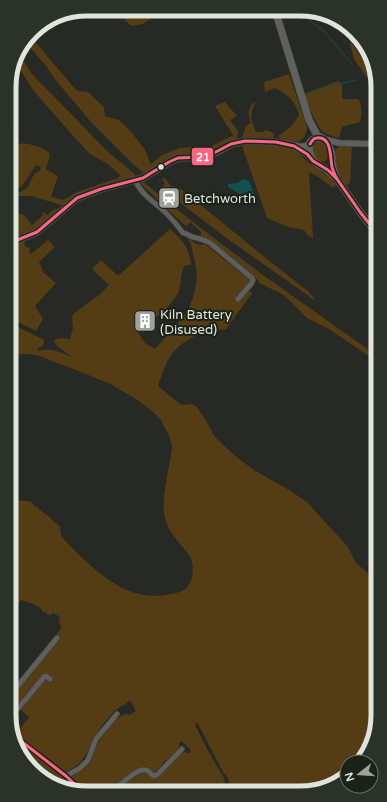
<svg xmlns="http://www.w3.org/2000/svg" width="387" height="802" viewBox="0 0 387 802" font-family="'Varela Round',sans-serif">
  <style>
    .green { fill: #543c14; fill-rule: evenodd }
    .water { fill: #105051 }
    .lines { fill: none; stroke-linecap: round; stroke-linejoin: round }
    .stream { stroke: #105051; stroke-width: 1 }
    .minor-casing { stroke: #444642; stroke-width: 6 }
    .tertiary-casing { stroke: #444642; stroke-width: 7 }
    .secondary-casing { stroke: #444642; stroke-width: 8 }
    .primary-casing { stroke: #444642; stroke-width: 8 }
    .minor { stroke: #5f605d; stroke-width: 4.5 }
    .tertiary { stroke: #5f605d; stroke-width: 5.5 }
    .secondary { stroke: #626260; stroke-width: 6 }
    .primary { stroke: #60605d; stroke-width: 7 }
    .bus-1-casing { stroke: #1b2218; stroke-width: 6 }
    .bus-1 { stroke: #fa6682; stroke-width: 3 }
    .bus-dot { fill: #dfe4dd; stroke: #1b2218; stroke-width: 1.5 }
    .labels { text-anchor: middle; stroke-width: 4; stroke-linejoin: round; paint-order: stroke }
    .poi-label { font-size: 13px; fill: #dfe4dd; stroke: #1b2218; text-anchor: start }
    .rim { fill: none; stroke: #dfe4dd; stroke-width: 5 }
    .line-badge { stroke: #1b2218; stroke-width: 1.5 }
    .badge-label { font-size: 11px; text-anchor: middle; font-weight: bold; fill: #fff }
  </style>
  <rect width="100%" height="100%" fill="#262924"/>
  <!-- green -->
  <g class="green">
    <path d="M114 9H158L160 12 143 24 131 26Z"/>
    <path d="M31 37 77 91 88 92 104 107 105 116 119 120 133 134 145 150 151 164 162 155 180 148 212 146 233 135 215 106 225 102 237 116 230 120 238 131 237 138 218 149 207 153 187 154 178 156 145 174 133 164 91 122 54 78 46 66 27 44Z"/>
    <path d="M351 42 370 70 375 67V115L372 114 374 110 371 82 365 75 354 59 350 44Z"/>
    <path d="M21 56 31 73 75 118 108 152 135 174V179L65 206 31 196H16L14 212 24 215 32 225 43 215 42 213 44 212 47 215 53 210 59 208 61 209 43 224 29 232 10 239V154H16C16 152 16 147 18 145 22 140 46 148 49 153 51 158 47 164 46 169L58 176 51 197 63 200 77 192 106 182 118 178 120 175 108 164 90 154 75 138 33 90 22 72 16 65ZM36 165 41 167 40 171C30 174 32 184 26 189 22 191 17 193 13 195L11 191 22 186Z"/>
    <path d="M289 74 307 127C305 144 297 142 283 141L278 136 289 128 294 123 299 115C295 100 288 95 275 88L265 92 264 82Z"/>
    <path d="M338 81 342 84V99H359C362 107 362 114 360 122L342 127 339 138C333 136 326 135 321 130 315 122 307 104 304 94Z"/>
    <path d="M253 103H255C249 117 251 118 256 132H262L266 130 274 133 273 138H269L259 137H242L246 126 251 123C248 115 247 111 253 103Z"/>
    <path d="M321 140 327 147 328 158 325 161 321 162 314 158 312 145 314 141Z"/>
    <path d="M255 143C265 143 276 143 286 146 295 149 302 157 309 163 318 170 329 175 336 185L333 188 320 178 309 172 313 238 308 236 304 230 288 227 267 218 242 146Z"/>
    <path d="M341 146H352L350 183 346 185C341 176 325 152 341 146Z"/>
    <path d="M164 177 171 186 181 189 272 263 308 291 317 302 225 237 161 188 165 184 162 180Z"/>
    <path d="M142 181 198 226 263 275 376 355V361L329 329 307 318 284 295 259 283 257 279 210 241 201 236V232L190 222 186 226 160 203 150 192 140 184Z"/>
    <path d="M170 229C182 240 190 248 191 265 187 265 184 265 183 269 180 275 182 285 178 293 169 310 151 321 137 331L145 343 155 349 186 314C189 310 190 305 192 300 198 283 198 271 193 254 192 248 191 242 187 237 193 241 197 247 205 244L251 281 247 291 253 292 226 329C221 331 216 328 211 329 204 331 197 335 191 338 169 351 166 363 158 386L181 405 192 404 196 406 206 420 213 434 217 439 234 455 254 470 289 490 307 502 348 547 356 563 370 575H377L378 720 362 762H347V773L320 790 227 791C230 783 229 777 223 772L197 722 195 725 208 751 224 778 226 786 225 791H116L123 784 143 772 154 778 183 752 189 753 191 750 184 743 180 741 179 749 171 757 165 761 160 767 154 773 145 766 135 772 130 773 111 791H88L70 776 90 760 99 741 115 720 121 716 126 714 130 715 136 711 131 702 129 701C125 705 120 706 116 710 112 713 105 722 102 726 94 737 90 751 81 761 78 766 71 769 66 772L16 734 29 717 19 708 45 678 50 681 53 679 46 673 13 712 12 710V695L59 638 56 635 62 627 59 623 60 617 53 613 50 615 42 611 41 608 33 604 21 600 13 609 19 614 11 626V500L27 501 32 502 35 507H37L45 514 49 516 54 522 57 524 60 527 61 534 62 537C79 556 104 580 127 590 138 595 153 597 166 595 174 593 183 593 188 586 194 578 194 565 190 556 183 547 171 535 167 524 158 504 170 469 172 447L170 438 161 420 152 411 136 399 110 384 96 378 37 355 25 354 11 355 10 323 44 340V345L37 349 38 351C54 348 58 351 73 358L57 346 54 341 56 339 62 338 70 339 73 328 72 318 73 314 99 295 109 285 92 269 101 260 118 276Z"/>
    <path d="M24 239 25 246 30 248 29 253 31 254 48 240 55 247 39 262 44 273 56 283 35 306 43 319 36 331 10 318V245Z"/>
    <path d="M28 750C37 757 74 783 77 792H72L54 783 51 777 46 779 35 773 24 755Z"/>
  </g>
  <!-- water -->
  <path class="water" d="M244 179 249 181 256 199 251 202 248 200 242 199 238 193 228 187V184L237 183Z"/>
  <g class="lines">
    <!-- stream -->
    <g class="stream">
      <path d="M295 10 324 31 352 64"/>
      <path d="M324 87 357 80"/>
      <path d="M307 95 321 89"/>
    </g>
    <!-- minor casing -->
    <g class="minor-casing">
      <g id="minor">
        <path d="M135 180C141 195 156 203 167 214 173 220 178 226 183 233 187 233 189 236 193 237 199 239 204 239 210 243L252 278 253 280 251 284 238 299"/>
        <path d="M12 693 57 638"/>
        <path d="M12 715 27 698 44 677 46 676 50 679"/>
        <path d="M12 734 66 776 82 791"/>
        <path d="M66 776 80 768 88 760 96 739 117 714"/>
        <path d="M114 791C120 785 137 768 146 770 149 771 151 774 154 776L158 774 182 749"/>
      </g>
    </g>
    <!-- tertiary casing -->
    <g class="tertiary-casing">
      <path id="tertiary" d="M324 139 339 143 376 144"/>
    </g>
    <!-- secondary casing -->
    <g class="secondary-casing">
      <g id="secondary">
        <path d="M295 147 307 154 312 159"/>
        <path d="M10 243 37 232 77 198 101 189 143 178 169 162 178 158 202 157 210 155 221 150 231 144 245 141 276 142 301 147 306 146 310 144"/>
      </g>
    </g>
    <!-- primary casing -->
    <g class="primary-casing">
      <g id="primary">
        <path d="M275 10 309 120 317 135 324 139 327 142 331 151 333 168 337 179 360 212 376 232"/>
        <path d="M321 138C318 138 314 138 311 141 307 145 310 158 315 162 318 165 322 167 326 169 329 172 332 175 336 178"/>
      </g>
    </g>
    <!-- minor -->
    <use href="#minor" class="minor"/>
    <!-- tertiary -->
    <use href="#tertiary" class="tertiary"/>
    <!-- secondary -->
    <use href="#secondary" class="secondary"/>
    <!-- primary -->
    <use href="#primary" class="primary"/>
    <!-- bus-1 casing -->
    <g class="bus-1-casing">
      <g id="bus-1">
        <path d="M310 144C312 141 313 138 317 138 332 136 330 158 332 167 333 171 335 175 337 179"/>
        <path d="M10 243 37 232 77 198 101 189 143 178 169 162 178 158 202 157 210 155 231 144 245 141 276 142 294 146 307 154 313 161 328 170 337 179 360 212 376 232"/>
        <path d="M12 734 66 776 82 791"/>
      </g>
    </g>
    <!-- bus-1 -->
    <use href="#bus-1" class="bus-1"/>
  </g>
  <!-- icons -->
  <defs>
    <g id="station-square" transform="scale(1.15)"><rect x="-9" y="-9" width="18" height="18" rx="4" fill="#9ea39c" stroke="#1b2218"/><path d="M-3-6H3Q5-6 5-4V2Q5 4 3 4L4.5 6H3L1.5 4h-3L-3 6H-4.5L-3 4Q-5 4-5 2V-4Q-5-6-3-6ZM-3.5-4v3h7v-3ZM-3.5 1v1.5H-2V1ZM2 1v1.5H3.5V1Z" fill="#fff"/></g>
    <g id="building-square" transform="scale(1.15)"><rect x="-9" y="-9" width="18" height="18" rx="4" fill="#9ea39c" stroke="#1b2218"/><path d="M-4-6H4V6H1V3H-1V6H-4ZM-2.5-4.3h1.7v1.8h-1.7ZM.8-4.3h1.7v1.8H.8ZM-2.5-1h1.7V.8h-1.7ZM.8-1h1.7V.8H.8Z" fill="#fff"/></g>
  </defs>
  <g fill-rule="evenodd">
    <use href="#station-square" x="169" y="198"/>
    <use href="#building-square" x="145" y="321"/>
  </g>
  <!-- markers -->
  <circle class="bus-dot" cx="161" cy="167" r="3.5"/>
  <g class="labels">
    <!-- poi labels -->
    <g class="poi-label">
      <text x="184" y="203">Betchworth</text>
      <text x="160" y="319">Kiln Battery<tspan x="160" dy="15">(Disused)</tspan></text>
    </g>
  </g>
  <!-- crop -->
  <path d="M0 0H387V802H0ZM87 16H300A71 71 0 0 1 371 87V715A71 71 0 0 1 300 786H87A71 71 0 0 1 16 715V87A71 71 0 0 1 87 16Z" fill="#2b3228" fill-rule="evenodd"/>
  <path class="rim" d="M87 16H300A71 71 0 0 1 371 87V715A71 71 0 0 1 300 786H87A71 71 0 0 1 16 715V87A71 71 0 0 1 87 16Z"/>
  <rect class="line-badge" x="191" y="147" width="23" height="19" rx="4" fill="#fa6682"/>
  <g class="badge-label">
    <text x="203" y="161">21</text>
  </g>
  <!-- north arrow -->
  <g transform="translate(359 774) rotate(253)"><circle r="19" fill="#1b2218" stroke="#697067"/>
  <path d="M0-3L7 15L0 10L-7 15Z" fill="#9ea39c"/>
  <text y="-6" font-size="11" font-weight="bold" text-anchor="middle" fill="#dfe4dd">N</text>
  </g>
</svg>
